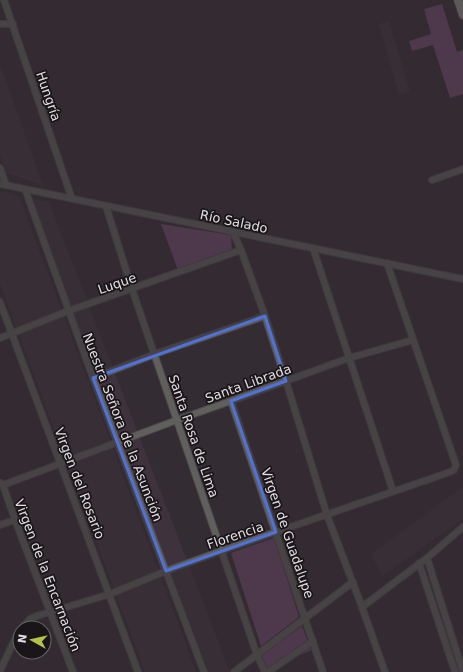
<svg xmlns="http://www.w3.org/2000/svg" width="463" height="672" viewBox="0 0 463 672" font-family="'DejaVu Sans',sans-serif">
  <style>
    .built { fill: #3e323d }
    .green { fill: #6f486b }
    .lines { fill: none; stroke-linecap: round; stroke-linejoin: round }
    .minor-casing { stroke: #4f484e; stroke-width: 8 }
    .major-casing { stroke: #4f484e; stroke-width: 10 }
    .minor { stroke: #5f605c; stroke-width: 6 }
    .major { stroke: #8f9188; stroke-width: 8 }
    .marked { fill: none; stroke: #4e72da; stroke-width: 3; stroke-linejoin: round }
    .labels { text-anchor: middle; stroke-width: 3.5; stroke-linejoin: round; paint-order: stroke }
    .street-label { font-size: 13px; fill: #e2dde1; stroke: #191518 }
  </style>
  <rect width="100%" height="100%" fill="#332c32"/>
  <!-- built -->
  <g class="built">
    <path d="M389 21 410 92 399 95 379 24Z"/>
    <path d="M0 64 43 185 6 173 0 155Z"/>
    <path d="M0 191 19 196 196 672H145L0 284Z"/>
    <path d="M27 198 49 202 230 672H209Z"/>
    <path d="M463 487V519L382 576 371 554Z"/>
  </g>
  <!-- green -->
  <g class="green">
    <path d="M442 4 457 52 463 50V94L450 98 433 45 412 51 409 41 431 34 424 9Z"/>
    <path d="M161 224 231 235 232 253 179 273Z"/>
    <path d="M274 538 299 617 261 646 231 553Z"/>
    <path d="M302 626 311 650 267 670 261 654Z"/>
  </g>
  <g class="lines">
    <!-- minor casing -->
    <g class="minor-casing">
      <g id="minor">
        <path d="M4 0 72 199"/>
        <path d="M0 24H13"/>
        <path d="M0 168 6 185"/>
        <path d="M432 180 463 169"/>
        <path d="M0 184 463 279"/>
        <path d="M25 189 93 378 204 672"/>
        <path d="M106 206 132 289 257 655 265 672"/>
        <path d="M233 232 241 250 265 316 286 381 327 515 362 607 385 672"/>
        <path d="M313 248 393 491"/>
        <path d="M0 302 138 672"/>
        <path d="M0 338 68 311 241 250"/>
        <path d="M93 378 155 354 265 316"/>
        <path d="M231 401 323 672"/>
        <path d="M1 483 3 485 15 520 73 672"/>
        <path d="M3 485 177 420 231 401 349 358 413 340"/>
        <path d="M0 525 15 520"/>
        <path d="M427 558 463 672"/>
        <path d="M419 563 455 672"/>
        <path d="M362 607 427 558 463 527"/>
        <path d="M22 628 30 619 37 616 110 594 166 571 221 551 450 472 454 470 456 465 387 263"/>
        <path d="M0 671 13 643 20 631"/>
        <path d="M234 672 353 582"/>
        <path d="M268 672 313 641"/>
      </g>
    </g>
    <!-- major casing -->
    <g class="major-casing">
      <path id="major" d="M458 0 463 15"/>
    </g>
    <!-- minor -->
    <use href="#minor" class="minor"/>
    <!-- major -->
    <use href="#major" class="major"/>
  </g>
  <!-- marked area -->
  <path d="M0 0H463V672H0ZM265 316 286 381 231 401 276 532 166 571 93 378Z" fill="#332c32" fill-opacity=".55" fill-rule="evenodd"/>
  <path class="marked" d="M265 316 286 381 231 401 276 532 166 571 93 378Z"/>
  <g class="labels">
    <!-- street labels -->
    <g class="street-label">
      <text transform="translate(49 96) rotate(71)" y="5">Hungría</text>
      <text transform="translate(234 221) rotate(12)" y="5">Río Salado</text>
      <text transform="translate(117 283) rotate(-19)" y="5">Luque</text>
      <text transform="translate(248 383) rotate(-20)" y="5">Santa Librada</text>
      <text transform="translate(123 427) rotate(69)" y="5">Nuestra Señora de la Asunción</text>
      <text transform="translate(194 436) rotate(71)" y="5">Santa Rosa de Lima</text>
      <text transform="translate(80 483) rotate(69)" y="5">Virgen del Rosario</text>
      <text transform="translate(288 533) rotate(71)" y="5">Virgen de Guadalupe</text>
      <text transform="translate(235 535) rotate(-19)" y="5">Florencia</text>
      <text transform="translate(48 575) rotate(69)" y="5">Virgen de la Encarnación</text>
    </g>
  </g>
  <!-- north arrow -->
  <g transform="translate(32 640) rotate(278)"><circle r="19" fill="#191518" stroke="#696568"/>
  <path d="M0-3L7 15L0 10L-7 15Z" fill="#b2c24b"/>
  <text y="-6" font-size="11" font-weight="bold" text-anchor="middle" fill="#e2dde1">N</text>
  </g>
</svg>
